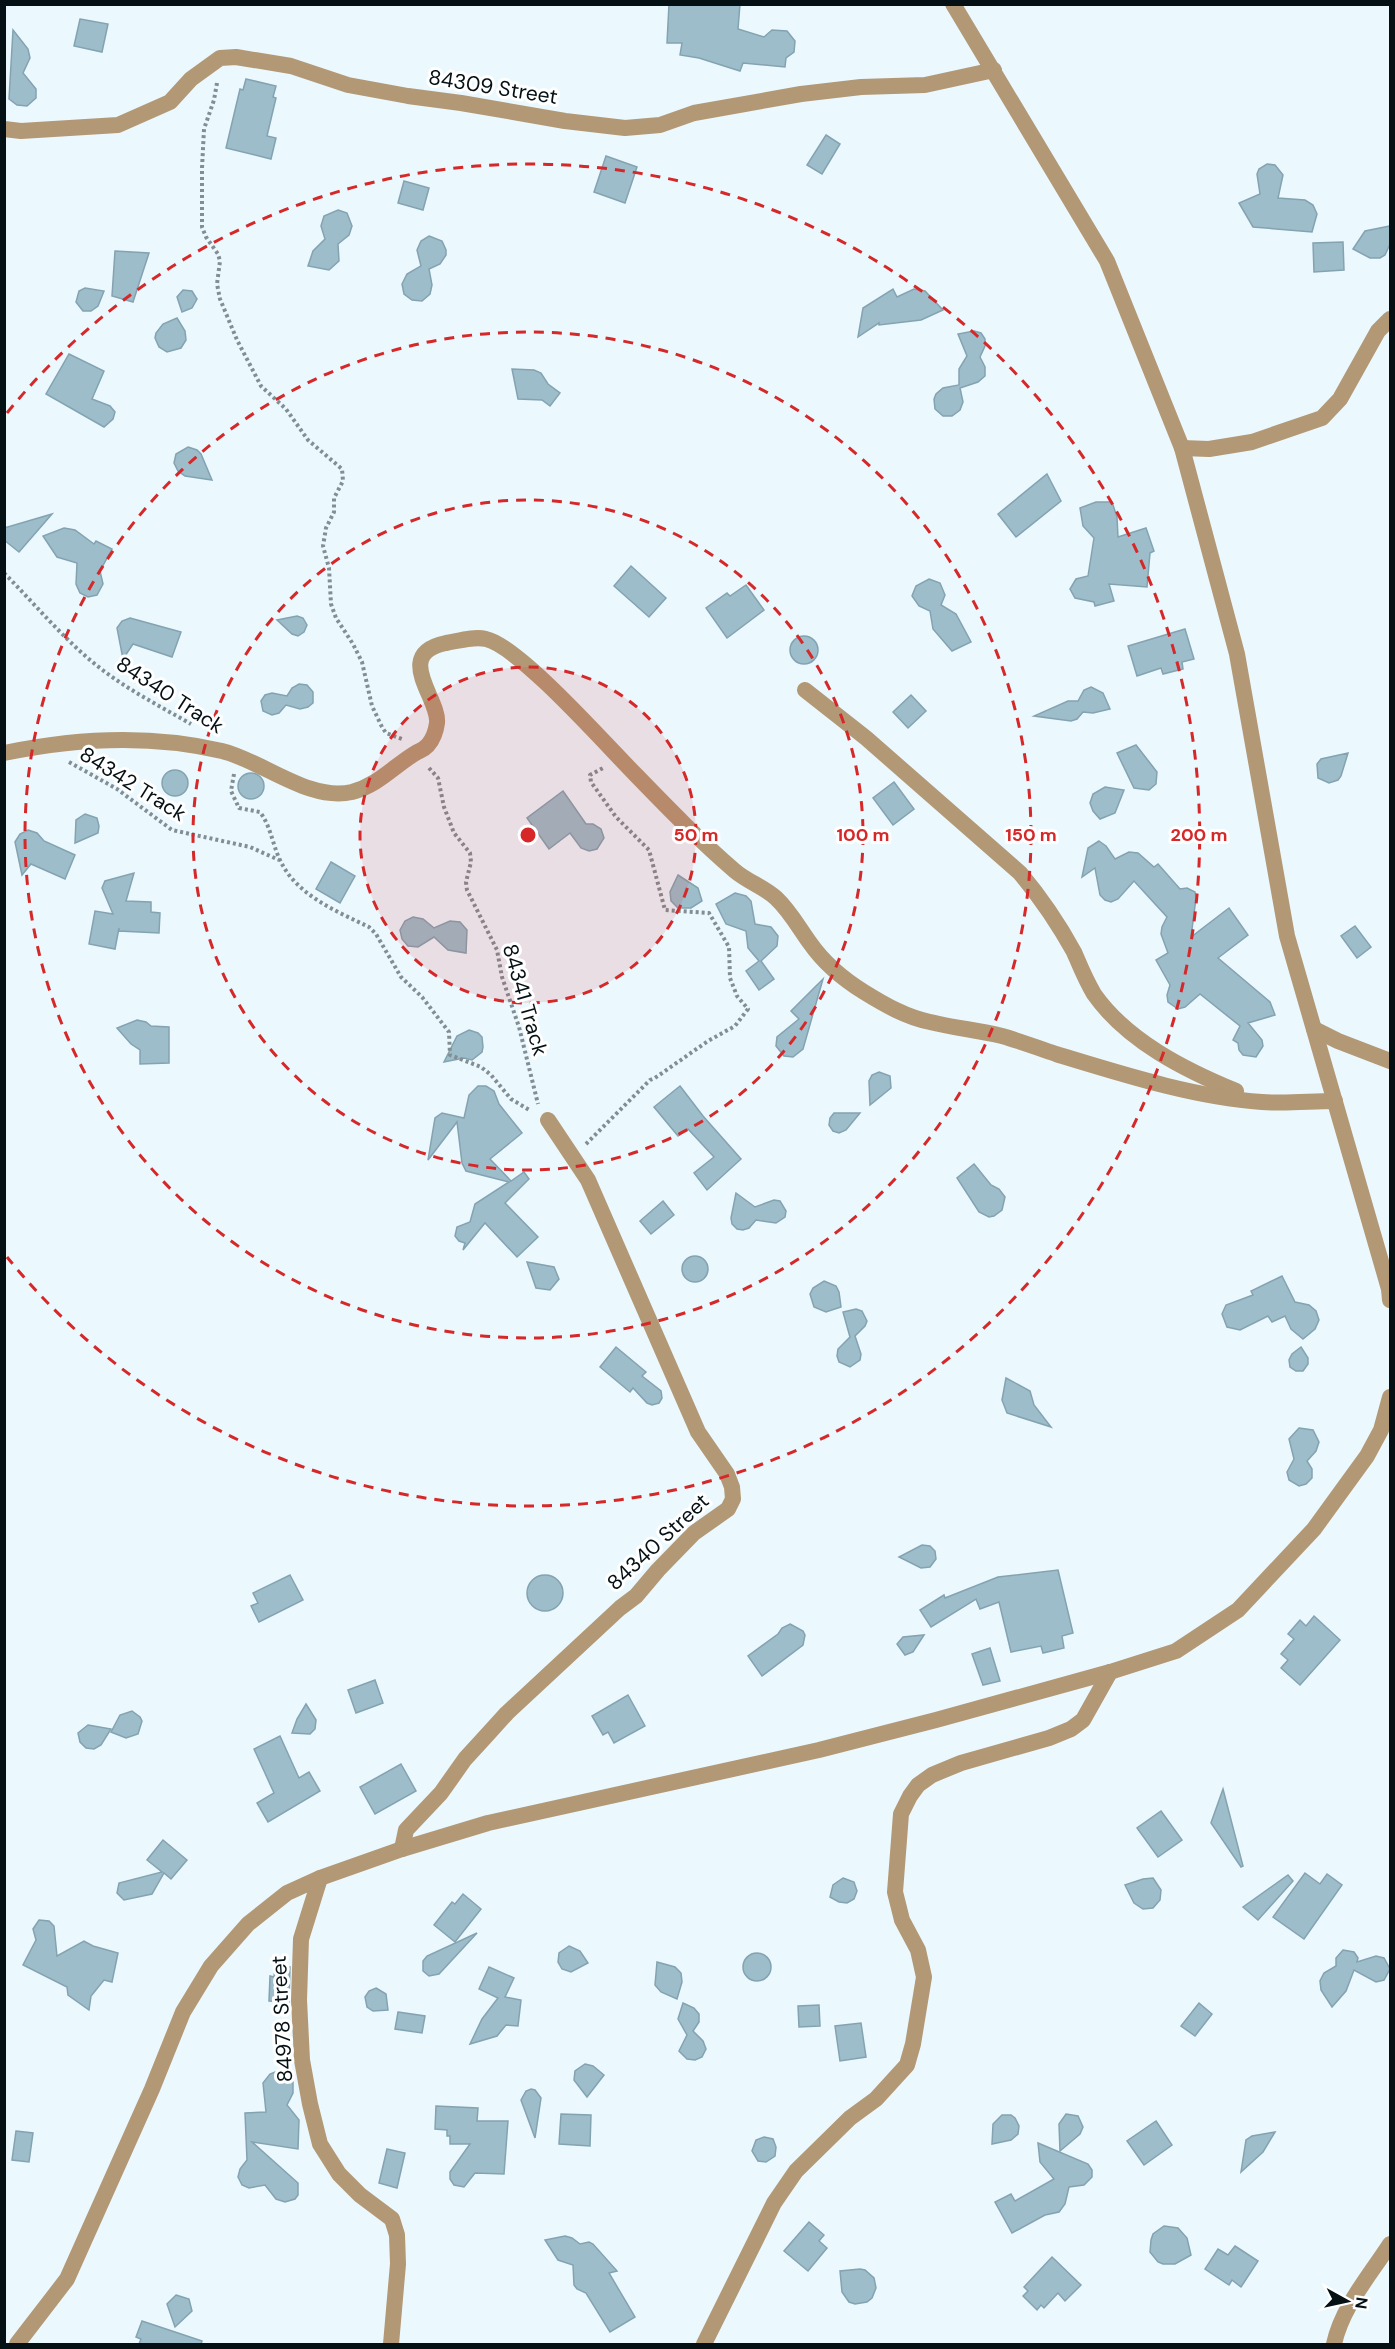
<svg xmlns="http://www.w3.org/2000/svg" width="1395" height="2349" viewBox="0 0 1395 2349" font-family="'DM Sans',sans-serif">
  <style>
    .building { fill: #9dbdcb; stroke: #84a3b1; stroke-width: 1.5 }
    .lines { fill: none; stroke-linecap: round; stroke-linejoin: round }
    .path { stroke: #828e93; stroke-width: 4; stroke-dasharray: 3 3; stroke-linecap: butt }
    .minor { stroke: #b29875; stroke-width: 16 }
    .tertiary { stroke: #b29875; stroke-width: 16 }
    .ring { fill: none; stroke: #d62828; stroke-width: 3; stroke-dasharray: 10 8 }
    .labels { text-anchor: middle; stroke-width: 6; stroke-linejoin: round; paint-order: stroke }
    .street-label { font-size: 21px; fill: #051014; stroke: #fff }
    .centre { fill: #d62828; stroke: #fff; stroke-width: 3 }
    .ring-label { font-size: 18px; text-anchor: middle; font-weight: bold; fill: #d62828; stroke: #fff; stroke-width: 6; stroke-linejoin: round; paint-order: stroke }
  </style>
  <rect width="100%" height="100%" fill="#ebf8fe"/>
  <!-- building -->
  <g class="building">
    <path d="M669 4H740L738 29 764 37 772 30 787 31 795 41 794 52 786 58 785 67 743 63 740 71 699 58 680 55 682 43H667Z"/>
    <path d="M80 19 108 24 102 52 74 46Z"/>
    <path d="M13 30 28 49 30 58 23 73 36 89V98L27 106 17 105 9 99Z"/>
    <path d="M246 79 276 86 273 97 276 98 267 136 276 138 271 159 226 148 240 89 243 90Z"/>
    <path d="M826 135 840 144 822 174 807 165Z"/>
    <path d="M606 156 637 167 625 203 594 192Z"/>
    <path d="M1267 164 1275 165 1283 175 1278 198 1305 200 1313 205 1317 214 1312 232 1253 227 1239 203 1260 194 1257 174 1259 169Z"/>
    <path d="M404 181 429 188 423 210 398 203Z"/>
    <path d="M338 210 347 213 352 226 349 235 338 244 339 261 329 270 308 266 313 251 325 239 321 226 324 216Z"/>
    <path d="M1390 226V244L1385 255 1380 258H1370L1353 249 1365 231Z"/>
    <path d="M429 236 442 241 446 250V255L440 264 429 269 432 285 430 294 422 301 412 300 404 294 402 284 407 274 421 266 417 250 421 241Z"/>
    <path d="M1343 242 1344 270 1314 272 1313 243Z"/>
    <path d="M115 251 149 253 133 302 112 296Z"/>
    <path d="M85 288 104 291 98 306 91 311H83L76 302 79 291Z"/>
    <path d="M893 289 897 297 914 289 925 291 943 310 921 320 879 325V323L858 337 863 308Z"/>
    <path d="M183 290 192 291 197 299 192 308 182 312 177 297Z"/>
    <path d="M177 318 185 331 186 340 181 348 167 352 159 347 155 338 156 333 163 324Z"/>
    <path d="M974 331 981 333 985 339V346L980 357 985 367V376L978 382 960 388 963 402 960 410 952 416H943L935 409 934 399 936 394 943 388 959 385V369L967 356 958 334Z"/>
    <path d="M69 354 104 371 92 399 110 406 115 412 113 419 104 427 46 394Z"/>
    <path d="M512 369 534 370 541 373 548 384 560 393 550 406 542 400 518 399Z"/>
    <path d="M188 447 197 450 201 454 212 480 185 476 178 471 174 463 176 454Z"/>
    <path d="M1047 474 1061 501 1016 537 998 514Z"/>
    <path d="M1096 502H1112L1117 517 1118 537 1146 528 1154 551 1150 553 1147 587 1109 584 1114 601 1095 606 1094 602 1075 598 1070 589 1076 579 1088 576 1094 538 1083 526 1080 508Z"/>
    <path d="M52 514 19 552 4 540V528Z"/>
    <path d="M64 528 75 530 94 544 96 541 112 549 100 571 103 584 97 595 88 597 80 593 76 584 77 563 57 557 43 536Z"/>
    <path d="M631 566 666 598 649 617 614 586Z"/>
    <path d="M929 579 940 583 945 595 941 605 956 614 971 642 952 651 933 629 930 611 919 606 912 596 916 586Z"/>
    <path d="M746 585 764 610 727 638 706 608 727 593 730 596Z"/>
    <path d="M297 616 303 618 307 625 304 632 298 636 292 634 277 620Z"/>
    <path d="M130 618 181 632 172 657 133 644 123 659 117 628 122 621Z"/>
    <path d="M1185 629 1194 659 1182 662 1183 669 1163 674 1161 668 1137 676 1128 646Z"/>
    <circle cx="804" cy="650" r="14"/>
    <path d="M299 684 307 685 313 692V703L308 707 300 709 286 705 279 713 272 715 263 711 261 701 265 695 272 693 287 696 292 688Z"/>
    <path d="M1091 687 1103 693 1110 709 1093 713 1083 712 1077 719 1071 721 1034 716 1068 701H1078L1084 690Z"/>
    <path d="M911 695 926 711 908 728 893 712Z"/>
    <path d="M1136 745 1157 772 1156 784 1149 790 1134 788 1117 753Z"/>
    <path d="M1348 753 1341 776 1338 780 1329 783 1318 778 1317 764 1321 759Z"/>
    <circle cx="175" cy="783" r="13"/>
    <circle cx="251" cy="786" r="13"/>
    <path d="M894 782 914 809 893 825 873 798Z"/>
    <path d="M1105 787 1124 790 1115 813 1100 819 1093 811 1090 803 1093 794Z"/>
    <path d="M563 791 586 824H593L601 829 604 838 597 849 589 851 581 848 570 833 549 849 527 818Z"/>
    <path d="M85 814 97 818 99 826 98 833 75 843 76 820Z"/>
    <path d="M28 830 37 833 44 841 75 855 65 879 31 864 22 875 15 842 20 834Z"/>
    <path d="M1099 841 1106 846 1115 859 1129 852 1138 853 1154 867 1158 864 1180 889 1187 888 1195 892 1196 898 1191 937 1229 908 1248 935 1218 958 1270 1002 1275 1015 1248 1023 1262 1040 1263 1046 1256 1057 1243 1055 1239 1050 1238 1043 1233 1040 1240 1026 1200 994 1185 1007 1178 1009 1168 1002 1167 995 1170 985 1156 960 1168 953 1161 934 1162 927 1167 917 1134 881 1118 899 1111 902 1105 900 1100 895 1095 868 1082 877 1088 848Z"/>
    <path d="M331 862 355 876 340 903 316 889Z"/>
    <path d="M134 873 126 901 151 902V912L160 913 159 933 119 931V928L115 949 89 944 95 911 113 914 102 888 105 881Z"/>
    <path d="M678 875 698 888 702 901 691 908H678L671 901 670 892Z"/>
    <path d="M735 893 746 896 751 901 755 924 771 927 778 936 777 946 761 961 774 979 759 990 746 971 759 961 748 948 746 931 726 924 716 904Z"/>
    <path d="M413 917 423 919 434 928 450 921 460 922 467 930 466 953 448 950 434 937 418 947 408 946 402 939 400 930 405 921Z"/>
    <path d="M1355 926 1371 947 1357 958 1341 936Z"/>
    <path d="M823 979 803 1049 793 1057 784 1056 776 1046 777 1037 799 1019 791 1011Z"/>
    <path d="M137 1020 146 1022 151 1026 169 1027V1063L140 1064V1050L131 1044 117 1028Z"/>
    <path d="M469 1030 478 1033 482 1037 483 1047 482 1052 472 1060 464 1058 444 1062 457 1036Z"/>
    <path d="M879 1072 890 1076 891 1088 870 1105 869 1081 872 1075Z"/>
    <path d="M478 1086H486L494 1091 499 1104 522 1133 490 1159 511 1181 524 1172 529 1179 505 1203 538 1237 517 1257 485 1223 463 1250 465 1243 459 1241 455 1236 457 1227 470 1222 475 1204 509 1182 466 1171 462 1163 457 1122 428 1160 435 1118 442 1113 464 1118 469 1095Z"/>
    <path d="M680 1086 703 1116 741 1159 707 1190 694 1173 714 1157 688 1129 678 1136 654 1107Z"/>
    <path d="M834 1113H860L846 1130 839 1133 833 1131 829 1125 830 1118Z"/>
    <path d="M974 1164 991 1185 999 1189 1005 1197 1002 1210 994 1216 989 1217 979 1212 957 1178Z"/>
    <path d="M736 1193 755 1207 774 1200 780 1201 786 1211 785 1217 776 1223 756 1220 749 1228 743 1230 737 1229 732 1224 731 1218Z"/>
    <path d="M663 1201 674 1215 651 1234 640 1221Z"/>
    <circle cx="695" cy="1269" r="13"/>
    <path d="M527 1262 554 1267 559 1279 550 1290 536 1288Z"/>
    <path d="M1282 1276 1295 1302 1309 1305 1316 1311 1319 1320 1315 1329 1303 1339 1291 1329 1285 1316 1272 1322 1268 1316 1240 1330 1227 1327 1222 1314 1226 1305 1253 1295 1251 1291Z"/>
    <path d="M824 1281 836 1286 839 1292 841 1307 826 1312 814 1307 810 1294 813 1288Z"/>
    <path d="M856 1309 862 1311 867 1321 865 1326 855 1336 861 1354 860 1360 850 1367 839 1362 837 1356 838 1349 850 1337 843 1312Z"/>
    <path d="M616 1347 646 1372 642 1376 661 1391 662 1398 659 1403 652 1405 647 1403 633 1388 630 1392 600 1367Z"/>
    <path d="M1301 1347 1308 1358V1364L1303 1371H1296L1290 1367 1289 1360 1292 1354Z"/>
    <path d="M1006 1378 1030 1391 1034 1405 1051 1427 1007 1413 1002 1400Z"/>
    <path d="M1299 1428 1313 1430 1319 1442 1316 1451 1307 1461 1312 1469V1478L1306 1484 1299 1486 1289 1480 1287 1472 1294 1459 1289 1439Z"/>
    <path d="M922 1545 930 1546 935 1551 936 1559 930 1567 921 1568 899 1557Z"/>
    <path d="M1058 1570 1073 1633 1062 1636 1064 1648 1043 1653 1041 1646 1011 1652 999 1602 980 1609 976 1599 931 1627 920 1610 944 1595 945 1598 998 1577Z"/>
    <path d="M290 1575 303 1600 259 1622 251 1606 258 1603 253 1593Z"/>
    <circle cx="545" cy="1593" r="18"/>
    <path d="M1314 1616 1340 1640 1300 1685 1281 1668 1288 1660 1281 1654 1294 1639 1288 1634 1300 1620 1306 1626Z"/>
    <path d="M790 1624 803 1631 805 1635 803 1645 762 1676 748 1656 778 1634 782 1628Z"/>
    <path d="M924 1635 913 1652 905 1655 897 1644 903 1637Z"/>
    <path d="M990 1648 1000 1681 983 1685 972 1654Z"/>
    <path d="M375 1680 383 1703 356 1713 348 1690Z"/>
    <path d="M628 1695 645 1726 614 1743 608 1732 603 1735 592 1716Z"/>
    <path d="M306 1704 316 1720 315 1729 310 1734 292 1733 297 1719Z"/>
    <path d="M132 1711 140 1717 142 1721 138 1734 126 1738 111 1732 120 1715Z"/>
    <path d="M88 1725 111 1729 101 1745 94 1749 86 1748 80 1742 78 1733Z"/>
    <path d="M280 1736 299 1778 309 1772 320 1791 268 1822 257 1803 274 1793 254 1749Z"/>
    <path d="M401 1764 416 1791 375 1814 360 1787Z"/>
    <path d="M1223 1789 1243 1866 1241 1867 1211 1823Z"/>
    <path d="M1161 1811 1182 1840 1158 1857 1137 1828Z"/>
    <path d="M163 1840 187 1860 171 1879 164 1873 152 1894 124 1900 117 1893 119 1883 162 1872 147 1860Z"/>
    <path d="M1305 1873 1320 1884 1327 1874 1342 1885 1304 1939 1273 1917Z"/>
    <path d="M1288 1875 1293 1881 1258 1920 1243 1907Z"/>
    <path d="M843 1878 854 1882 857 1891 854 1899 847 1903 839 1902 830 1897 833 1885Z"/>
    <path d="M1153 1878 1161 1890 1160 1900 1153 1908 1143 1909 1134 1903 1125 1885 1143 1879Z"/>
    <path d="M463 1894 481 1909 455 1942 434 1925 452 1902 455 1904Z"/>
    <path d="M39 1920 49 1921 54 1926 57 1956 84 1941 93 1946 118 1953 112 1982 104 1980 91 1996 89 2010 68 1995 67 1987 23 1965 36 1940 33 1929Z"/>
    <path d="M477 1933 439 1974 429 1976 423 1971V1961L427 1956Z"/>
    <path d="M569 1946 580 1951 588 1963 571 1972 562 1969 558 1962 559 1953Z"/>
    <path d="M1343 1950 1354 1952 1358 1958 1357 1962 1376 1956 1384 1958 1390 1969 1384 1980 1376 1982 1354 1970 1346 1991 1332 2007 1321 1990 1320 1981 1324 1973 1336 1966V1958Z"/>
    <circle cx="757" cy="1967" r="14"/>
    <path d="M657 1962 675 1967 681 1973 682 1982 677 1999 661 1992 655 1985Z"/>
    <path d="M275 1966 290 1967 289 2002 269 2001 270 1976 274 1977Z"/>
    <path d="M489 1967 514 1978 505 1997 521 2000 518 2026 506 2025 497 2036 470 2044 482 2019 498 1998 479 1989Z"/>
    <path d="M376 1988 386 1994 388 2010 373 2011 367 2007 365 1997 369 1991Z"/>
    <path d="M683 2003 694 2008 699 2014V2022L693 2031 703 2041 706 2049 702 2057 695 2060 687 2059 679 2051 687 2035 678 2019Z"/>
    <path d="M1199 2003 1212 2014 1195 2036 1181 2026Z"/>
    <path d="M819 2005 820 2026 799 2027 798 2006Z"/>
    <path d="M398 2012 425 2016 422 2033 395 2029Z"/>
    <path d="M861 2023 866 2057 840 2061 835 2026Z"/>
    <path d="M585 2064 593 2066 604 2075 587 2097 574 2080 575 2071Z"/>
    <path d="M275 2072 286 2074 293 2082V2093L287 2105 299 2120 298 2149 252 2142 298 2183V2195L295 2199 285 2202 276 2199 265 2185 249 2188 242 2185 238 2177 240 2169 247 2160 245 2113 266 2112 263 2083 270 2074Z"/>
    <path d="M531 2089 535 2090 541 2098 535 2138 521 2100 526 2091Z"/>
    <path d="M436 2106 478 2108 477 2121H508L504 2174 475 2173 464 2187 454 2185 450 2179V2172L470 2144H450V2136H447V2130L435 2129Z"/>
    <path d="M561 2114 591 2115 590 2146 559 2144Z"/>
    <path d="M1066 2114 1078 2116 1083 2127 1080 2134 1060 2151 1059 2124Z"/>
    <path d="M1002 2115H1011L1015 2118 1019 2126 1018 2134 1011 2140 992 2144 993 2124Z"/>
    <path d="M1156 2121 1172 2145 1144 2165 1127 2141Z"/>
    <path d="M16 2131 33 2133 29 2162 12 2160Z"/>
    <path d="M1275 2132 1263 2152 1241 2172 1246 2140 1252 2136Z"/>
    <path d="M764 2137 773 2139 776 2147 775 2156 766 2162 758 2161 752 2151 756 2140Z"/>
    <path d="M1038 2143 1088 2164 1092 2170V2177L1084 2185 1069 2187 1065 2204 1059 2212 1045 2215 1012 2233 995 2202 1011 2194 1015 2201 1054 2179 1040 2162Z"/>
    <path d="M387 2149 405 2153 397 2188 379 2183Z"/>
    <path d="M809 2222 824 2235 819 2241 827 2248 808 2271 784 2251Z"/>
    <path d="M1164 2226 1178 2228 1187 2238 1191 2255 1175 2264H1163L1158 2262 1150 2252 1151 2240 1153 2234Z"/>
    <path d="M565 2236 572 2238 580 2244 589 2242 593 2244 617 2271 609 2273 635 2317 610 2332 586 2293 577 2289 574 2285 573 2265 558 2260 545 2240Z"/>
    <path d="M1235 2246 1258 2261 1241 2287 1232 2280 1229 2285 1205 2269 1218 2249 1228 2255Z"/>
    <path d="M1052 2257 1081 2285 1065 2301 1058 2293 1044 2308 1041 2305 1037 2310 1023 2296 1028 2291 1024 2287Z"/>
    <path d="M860 2269 865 2270 874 2278 876 2288 872 2298 867 2302 855 2304 849 2302 842 2292 840 2271Z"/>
    <path d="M176 2295 189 2299 192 2311 175 2327 167 2304Z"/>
    <path d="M142 2321 202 2341 201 2344H139L141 2339 136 2337Z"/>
  </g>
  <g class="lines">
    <!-- path -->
    <g class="path">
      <path d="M217 83 214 100 204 129 202 168V227L206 237 218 254 220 261 217 284 220 299 237 340 261 386 286 409 308 440 342 469 343 481 334 498V512L326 528 323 546 329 568 331 604 336 618 353 644 362 662 372 706 382 727 386 733 402 739"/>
      <path d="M4 573C38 607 69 646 108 674 134 693 163 708 191 724"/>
      <path d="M69 762 117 789 172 830 250 847 279 860"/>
      <path d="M429 768 438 778 444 807 454 833 470 853 471 862 466 882 467 890 497 950 502 977 519 1027 538 1104"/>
      <path d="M234 774 231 791 239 808 260 812C271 827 272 843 280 860 296 895 336 911 369 927L376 934 401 977 422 997 449 1032 450 1055 481 1067 491 1075 511 1099 531 1111"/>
      <path d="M586 1144 650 1080 655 1078 708 1041 735 1026 748 1009 737 996 730 978 729 947 709 913 665 910 649 850 616 817 591 782 590 775 603 768"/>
    </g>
    <!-- minor -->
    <g class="minor">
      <path d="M4 129 21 131 118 125 170 102 191 79 220 58 236 57 291 66 348 85 408 96 461 103 565 121 625 128 660 125 694 113 801 94 861 87 925 85 994 70"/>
      <path d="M1182 448 1209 449 1252 442 1322 418 1340 399 1378 331 1390 319"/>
      <path d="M805 690 866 738 1020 873C1041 898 1058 923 1074 952 1080 966 1086 981 1094 994 1127 1041 1185 1070 1236 1091"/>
      <path d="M4 753C76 738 150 734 222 751 263 761 309 802 352 792 378 785 393 767 414 754 422 749 421 752 428 745 433 739 436 731 437 723 440 699 392 654 446 643 458 641 474 636 486 639 519 646 608 747 636 775 668 808 700 841 735 871 748 882 764 887 776 898 790 911 799 928 810 943 824 963 843 979 864 992 885 1005 906 1017 930 1022 954 1028 978 1030 1002 1036 1020 1041 1038 1048 1056 1054 1122 1074 1193 1097 1262 1102 1286 1104 1311 1101 1335 1101"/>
      <path d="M1314 1029 1338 1041 1390 1061"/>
      <path d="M402 1849 406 1830 441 1793 465 1759 487 1735 507 1713 620 1608 636 1596 658 1570 694 1533 728 1509 733 1499 732 1487 727 1474 698 1432 588 1180 548 1120"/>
      <path d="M320 1878 301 1939 299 2000 302 2060 310 2104 320 2144 339 2174 360 2195 392 2219 397 2235 398 2264 391 2344"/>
      <path d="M704 2344 774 2203 796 2171 850 2118 876 2099 907 2065 913 2044 924 1977 918 1950 902 1920 895 1892 901 1814 910 1796 918 1785 932 1775 961 1763 1049 1738 1071 1729 1083 1720 1110 1672"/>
      <path d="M1334 2344C1342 2307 1370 2275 1390 2244"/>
    </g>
    <!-- tertiary -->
    <g class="tertiary">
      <path d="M953 4 1107 261 1182 448 1237 654 1287 936 1389 1289 1390 1300"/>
      <path d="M17 2344 67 2279 152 2089 183 2012 211 1966 248 1924 287 1893 320 1878 402 1849 488 1823 819 1750 936 1720 1110 1672 1176 1651 1238 1610 1314 1529 1367 1456 1381 1430 1390 1397"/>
    </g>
  </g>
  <!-- distance rings -->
  <circle cx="528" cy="835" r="168" fill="#d62828" fill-opacity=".12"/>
  <g class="ring">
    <circle cx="528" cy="835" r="168"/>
    <circle cx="528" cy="835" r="335"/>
    <circle cx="528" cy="835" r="503"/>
    <path d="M7 413A671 671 0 1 1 7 1257"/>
  </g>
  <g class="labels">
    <!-- street labels -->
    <g class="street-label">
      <text transform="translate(493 87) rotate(9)" y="7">84309 Street</text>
      <text transform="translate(170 695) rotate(33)" y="7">84340 Track</text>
      <text transform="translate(133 784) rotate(32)" y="7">84342 Track</text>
      <text transform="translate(525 1000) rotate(74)" y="7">84341 Track</text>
      <text transform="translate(658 1542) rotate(-43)" y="7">84340 Street</text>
      <text transform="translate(282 2019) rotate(-93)" y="7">84978 Street</text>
    </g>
  </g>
  <circle cx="528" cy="835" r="9" class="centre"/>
  <g class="ring-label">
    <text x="696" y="841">50 m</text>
    <text x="863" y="841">100 m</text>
    <text x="1031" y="841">150 m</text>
    <text x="1199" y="841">200 m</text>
  </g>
  <!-- border -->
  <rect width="1395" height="2349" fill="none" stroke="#051014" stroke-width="12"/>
  <!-- north arrow -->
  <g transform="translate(1347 2301) rotate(98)" stroke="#ffffff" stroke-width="4.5" paint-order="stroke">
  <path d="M0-4.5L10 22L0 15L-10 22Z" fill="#051014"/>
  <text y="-9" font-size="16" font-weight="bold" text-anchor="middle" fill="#051014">N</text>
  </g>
</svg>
